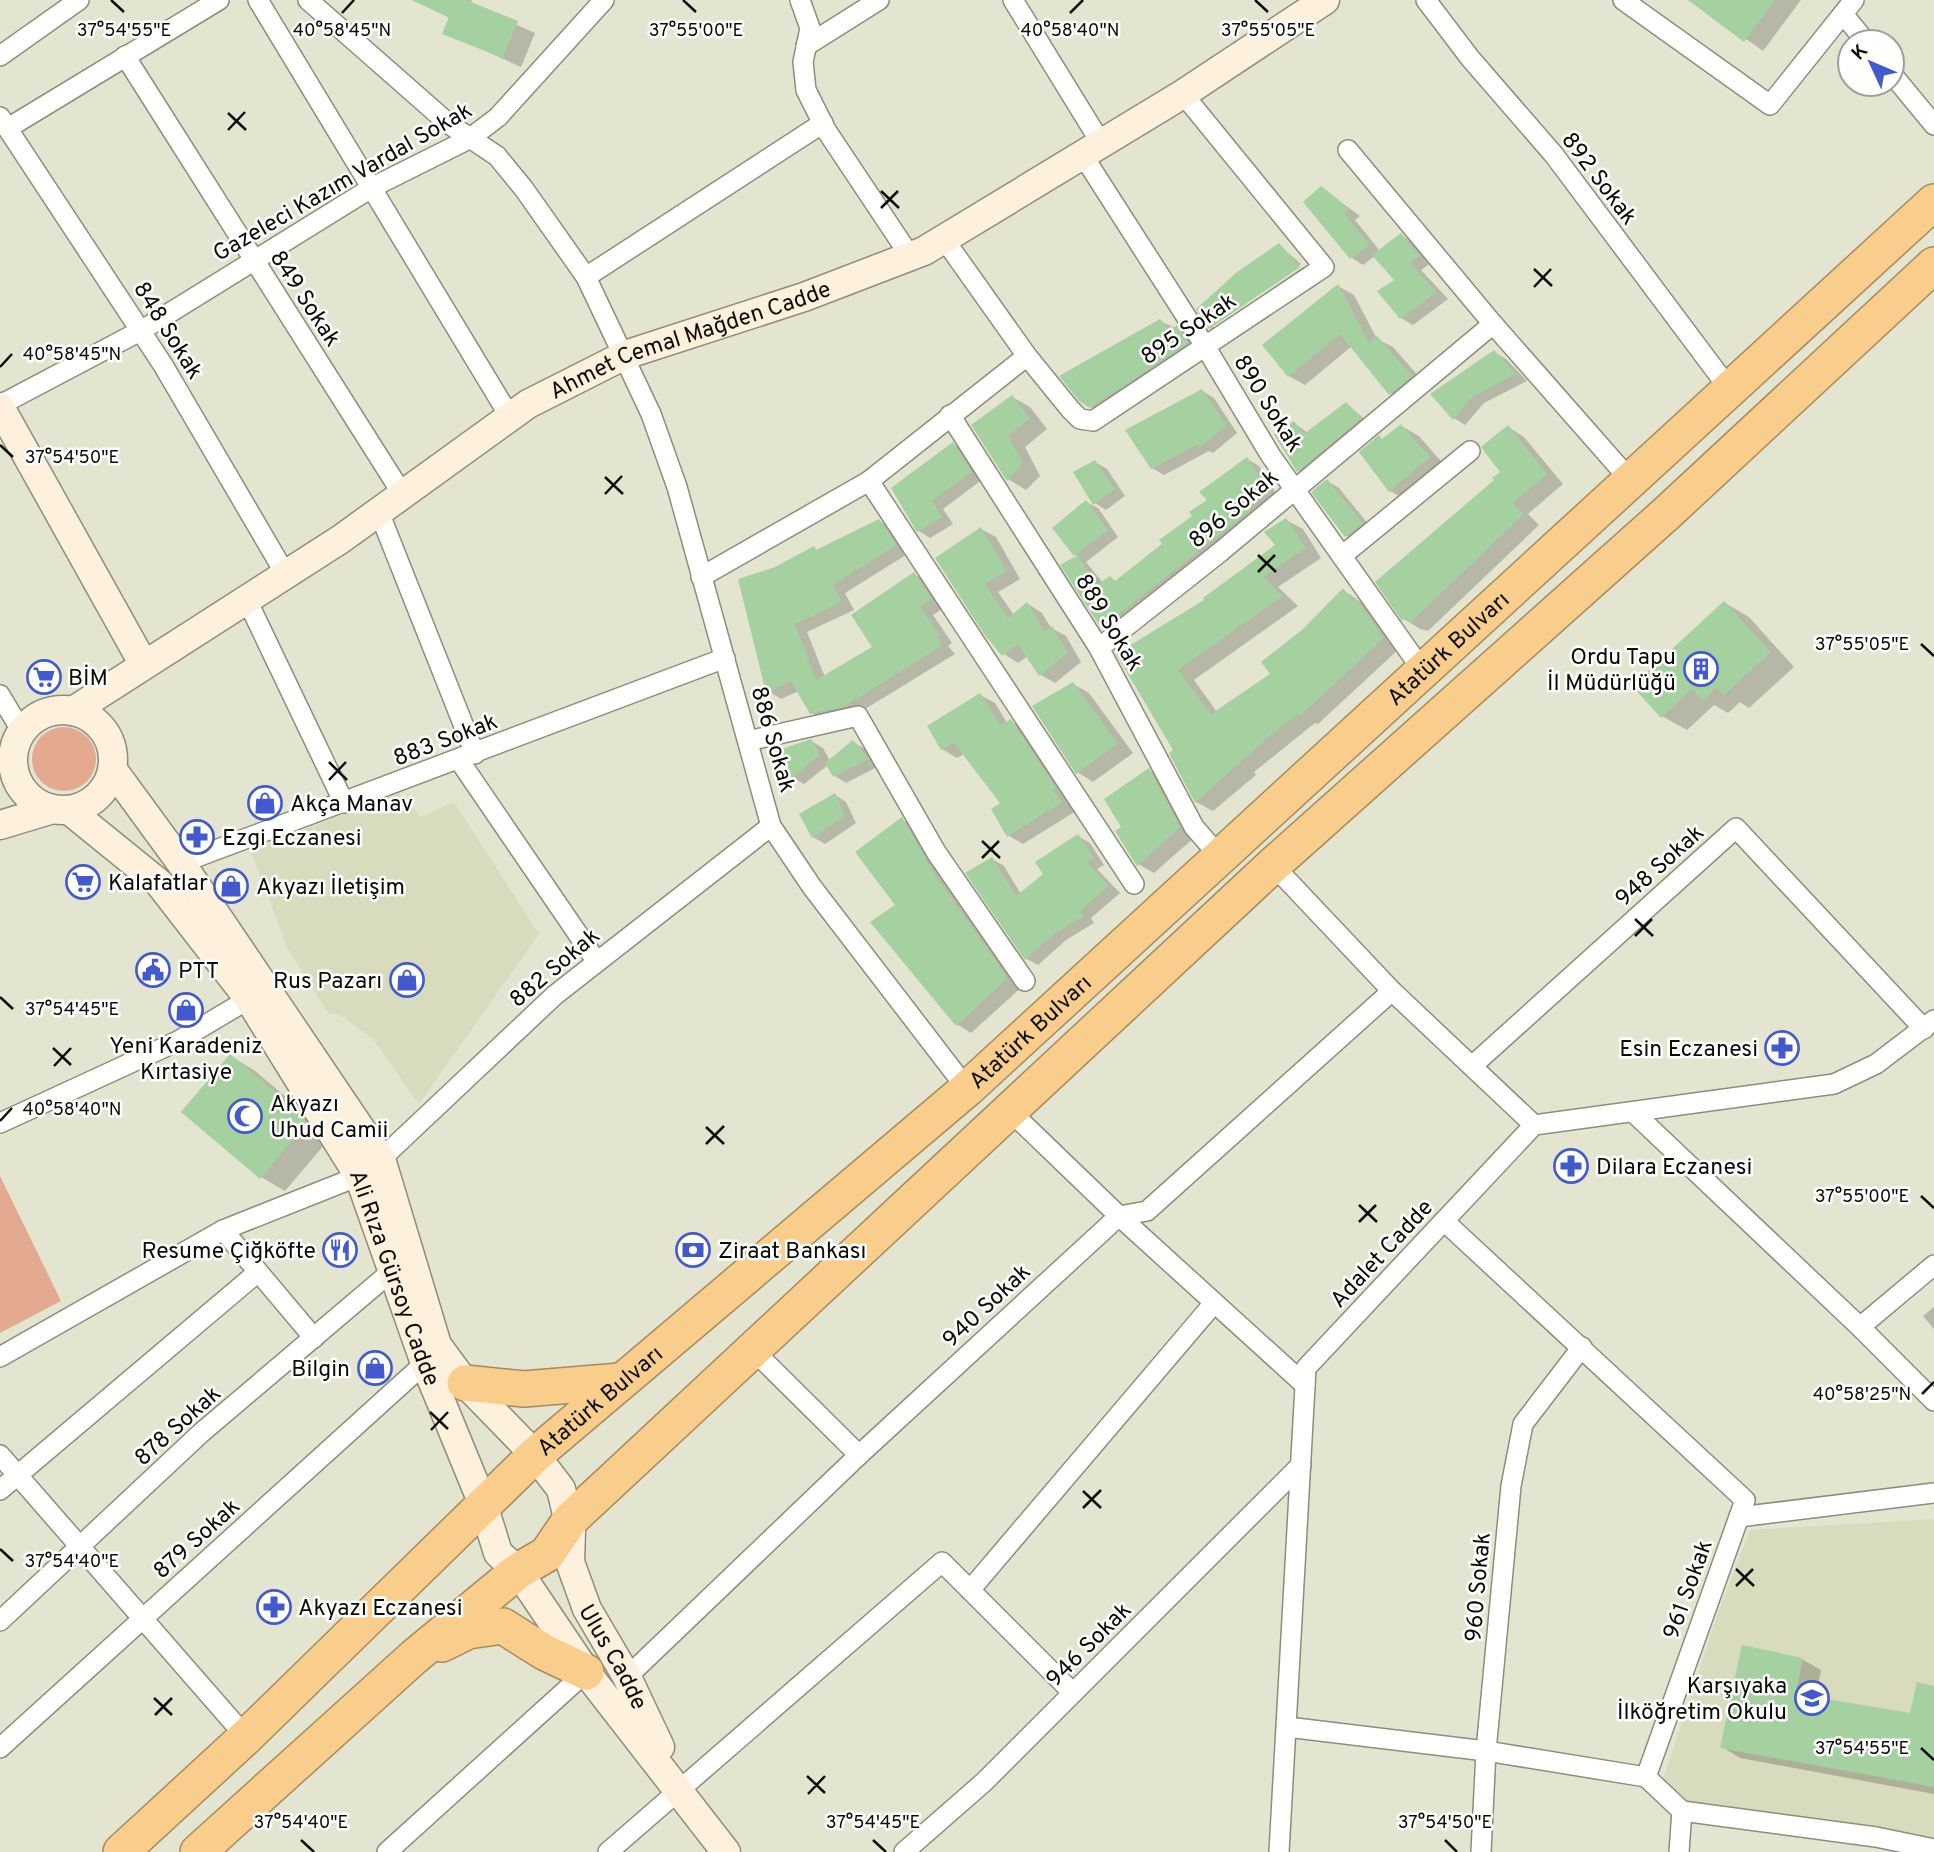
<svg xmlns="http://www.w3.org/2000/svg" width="1934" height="1852" viewBox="0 0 1934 1852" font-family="Overpass,sans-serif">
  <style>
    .built { fill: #d9dbbe }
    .green { fill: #e4aa8f }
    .shadow { fill: #0003 }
    .building { fill: #a5d0a0 }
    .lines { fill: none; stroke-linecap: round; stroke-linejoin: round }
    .street-casing { stroke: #8d8e7a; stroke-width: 22 }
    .secondary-casing { stroke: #8d8e7a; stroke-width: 31 }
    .highway-casing { stroke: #a68a5d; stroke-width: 38 }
    .street { stroke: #fff; stroke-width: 19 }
    .secondary { stroke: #fdf0dc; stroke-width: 28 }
    .highway { stroke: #f9ce8c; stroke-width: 35 }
    .ticks { fill: none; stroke: #0c0c06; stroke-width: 2.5 }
    .labels { text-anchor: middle; stroke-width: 5; stroke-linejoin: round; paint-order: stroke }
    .street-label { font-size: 23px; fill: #0c0c06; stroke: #fff }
    .poi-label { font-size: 23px; fill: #0c0c06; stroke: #fff; text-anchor: start }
    .ticks-label { font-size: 18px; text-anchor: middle; fill: #0c0c06; stroke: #fff; stroke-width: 5; stroke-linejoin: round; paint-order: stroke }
  </style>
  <rect width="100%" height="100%" fill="#e4e5d0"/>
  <!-- built -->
  <g class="built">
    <path d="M399 793 421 817 454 802 539 934 419 1104 373 1039 340 1015 328 1013 287 947 251 852 256 848Z"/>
    <path d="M1934 1519V1842L1680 1804 1662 1783 1718 1613 1750 1530Z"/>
  </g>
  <!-- green -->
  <g class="green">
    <circle cx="64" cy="759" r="32"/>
    <path d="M0 1176 61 1301 0 1333Z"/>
  </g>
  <!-- shadow -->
  <g class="shadow">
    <path d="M412 0H472L470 4 535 33 521 67 445 33 450 18Z"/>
    <path d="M1691 0H1801L1763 51Z"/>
    <path d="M1321 188 1360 216 1355 220 1380 251 1401 235 1413 242 1431 263 1421 270 1448 299 1413 325 1401 318 1397 280 1375 256 1363 265 1352 258 1305 202Z"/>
    <path d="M1279 245 1301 264 1213 324V329L1303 267 1310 274 1222 335 1210 328 1198 309 1237 274Z"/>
    <path d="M1338 286 1354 295 1377 339 1393 347 1427 386 1407 403 1390 393 1352 346 1305 385 1289 376Z"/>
    <path d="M1160 321 1193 336 1203 352 1108 416 1091 407Z"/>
    <path d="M1494 352 1506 359 1527 381 1484 403 1465 425 1454 418Z"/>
    <path d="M1202 391 1214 398 1237 433 1213 453 1209 451 1164 475 1152 468Z"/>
    <path d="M1012 397 1030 407 1047 429 1025 447 1040 476 1026 490 1008 479 974 426Z"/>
    <path d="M1346 404 1372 425 1310 477 1298 470 1294 423 1308 433Z"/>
    <path d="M1401 426 1419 436 1447 468 1408 501 1390 491 1383 440Z"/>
    <path d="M1508 427 1524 437 1563 484 1528 514 1539 525 1428 631 1420 629 1404 619 1502 473Z"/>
    <path d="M953 444 965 451 983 479 943 509 953 524 930 538 919 531 893 488Z"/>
    <path d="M1247 459 1259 466 1277 495 1113 633 1102 626 1079 557 1075 554 1086 502 1098 508 1118 537 1086 562 1103 583 1110 578 1117 582 1195 516Z"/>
    <path d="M1095 462 1107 469 1125 496 1106 510 1095 503Z"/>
    <path d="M1327 481 1339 488 1373 530 1358 543 1347 536 1314 492Z"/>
    <path d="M1286 520 1303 529 1321 558 1278 587 1298 606 1194 680 1217 712 1272 674 1304 631 1343 590 1373 610 1400 648 1318 724 1315 723 1254 772 1256 775 1213 811 1196 802 1171 754 1176 751 1119 655 1207 601 1277 545Z"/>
    <path d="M879 521 893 528 909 553 845 593 854 610 807 632 825 677 874 648 914 574 928 582 945 607 933 615 952 643 948 646 955 654 857 714 826 721 812 713 799 691 781 699 768 691 776 569Z"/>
    <path d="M981 529 996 537 1020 579 998 592 1014 615 1028 604 1042 613 1051 628 1066 636 1081 662 1055 683 1041 675 1028 656 1018 663 1004 654 937 559Z"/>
    <path d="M1725 603 1749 617 1794 667 1749 708 1740 702 1728 713 1714 705 1687 730 1662 716Z"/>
    <path d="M1073 684 1089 693 1133 753 1093 782 1077 772Z"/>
    <path d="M980 695 995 703 1007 723 1011 721 1026 730 1070 797 1066 799 1076 811 1023 844 1009 836 1002 804 964 754 957 758 942 749Z"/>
    <path d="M811 741 823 748 830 761 853 742 865 749 879 766 846 783 835 776 828 765 804 784 793 778 784 750Z"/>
    <path d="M1149 770 1165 779 1195 837 1154 873 1138 864 1123 827Z"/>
    <path d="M835 795 846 802 856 823 825 844 813 837 802 814Z"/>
    <path d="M902 820 917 828 1022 987 971 1033 957 1024 898 906Z"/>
    <path d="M1078 836 1090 843 1104 865 1097 869 1120 893 1091 918 1094 923 1066 940 1038 965 1027 959 968 873 992 859 1004 866 1021 894 1046 875Z"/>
    <path d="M230 1056 254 1070 325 1130 330 1138 285 1191 261 1177Z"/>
    <path d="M1934 1307V1329L1923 1316Z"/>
    <path d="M1743 1647 1803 1660 1821 1670 1815 1699 1912 1715 1934 1688V1794L1740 1758 1722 1747Z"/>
  </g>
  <!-- building -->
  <g class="building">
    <path d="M412 0H466L518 21 503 58 442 34 449 17Z"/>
    <path d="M1688 0H1775L1744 42Z"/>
    <path d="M1321 186 1349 208 1344 213 1370 245 1350 259 1303 202Z"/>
    <path d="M1401 233 1420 256 1410 263 1437 292 1400 319 1377 291 1394 280 1372 255Z"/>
    <path d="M1279 243 1300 267 1209 329 1196 309 1236 273Z"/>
    <path d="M1338 284 1369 343 1377 336 1412 376 1389 395 1340 334 1288 377 1262 345Z"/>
    <path d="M1160 319 1170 331 1177 325 1188 343 1090 408 1079 401 1059 376Z"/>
    <path d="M1494 350 1516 374 1472 397 1453 420 1430 394Z"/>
    <path d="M1202 389 1227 426 1200 447 1198 444 1151 469 1125 430Z"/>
    <path d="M1012 395 1030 418 1008 436 1023 463 1007 481 971 425Z"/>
    <path d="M1346 402 1362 418 1297 472 1274 434 1294 421 1304 434Z"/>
    <path d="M1401 424 1430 457 1389 492 1359 452 1379 435 1382 439Z"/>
    <path d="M1508 425 1547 474 1513 503 1524 514 1410 623 1406 617 1402 621 1375 582 1494 480 1492 478 1500 472 1481 447Z"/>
    <path d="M953 442 972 472 932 501 942 517 917 532 891 488Z"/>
    <path d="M1247 457 1267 487 1248 505 1251 510 1101 628 1060 565 1078 555 1097 585 1110 576 1115 581 1162 544 1159 540 1192 516 1189 512 1207 500 1199 492Z"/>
    <path d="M1095 460 1115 489 1093 505 1073 472Z"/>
    <path d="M1327 479 1363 523 1345 537 1311 492Z"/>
    <path d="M1086 500 1108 530 1074 556 1052 528Z"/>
    <path d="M1286 518 1306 548 1263 577 1283 596 1178 670 1207 709 1211 714 1270 674 1261 662 1303 629 1343 588 1353 601 1356 598 1384 638 1300 716 1298 714 1271 735 1195 803 1169 753 1173 750 1116 654 1204 600 1203 598 1275 545 1264 532Z"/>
    <path d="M879 519 897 545 833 585 842 602 795 624 816 680 872 647 851 615 914 572 932 599 920 607 940 635 936 637 942 646 843 707 810 714 791 681 766 693 738 579 775 567 814 546 816 550Z"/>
    <path d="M981 527 1007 571 985 584 1008 618 1027 602 1044 631 1052 626 1068 653 1039 676 1018 644 1002 656 984 634 935 558Z"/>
    <path d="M1724 601 1771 652 1724 695 1717 687 1703 701 1692 689 1661 718 1632 686Z"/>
    <path d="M1073 682 1118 744 1076 774 1032 706Z"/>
    <path d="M980 693 1000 725 1011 719 1056 788 1053 790 1062 802 1007 837 991 809 1000 803 954 743 941 750 927 726Z"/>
    <path d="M811 739 820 755 791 779 782 749Z"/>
    <path d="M853 740 869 759 833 777 825 763Z"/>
    <path d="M1149 768 1180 827 1137 866 1115 831 1121 827 1104 799Z"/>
    <path d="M835 793 845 816 812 838 799 814Z"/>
    <path d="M902 817 937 878 1008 978 956 1026 870 922 895 905 855 852Z"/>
    <path d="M1078 834 1094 858 1087 862 1109 886 1080 911 1084 916 1054 934 1025 960 965 873 992 857 1016 896 1043 874 1035 862Z"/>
    <path d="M230 1054 301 1114 307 1123 260 1179 181 1112Z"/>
    <path d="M1742 1645 1803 1658 1796 1694 1910 1713 1917 1682 1934 1686V1787L1720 1748Z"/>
  </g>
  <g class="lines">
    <!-- street casing -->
    <g class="street-casing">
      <g id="street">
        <path d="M258 0 510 417"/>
        <path d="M308 0 449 124 497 156 524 189 586 277 651 414 677 487 771 826 812 887 967 1089"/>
        <path d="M800 0 810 28 803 62 806 90 826 130 910 256"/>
        <path d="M1013 0 1101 143"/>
        <path d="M1426 0 1470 58 1554 155 1730 390"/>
        <path d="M1623 0 1770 105 1854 0"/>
        <path d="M1843 14 1866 42"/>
        <path d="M806 46 879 0"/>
        <path d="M0 56 79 0"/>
        <path d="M125 56 403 495"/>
        <path d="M1892 74 1934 125"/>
        <path d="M0 117 163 365 286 575"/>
        <path d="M8 128 219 0"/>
        <path d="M1348 150 1493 324 1631 481"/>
        <path d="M1082 154 1205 346 1271 456 1423 671"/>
        <path d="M944 239 1027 356 1070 409 1080 419 1093 421 1324 267 1183 94"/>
        <path d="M586 277 823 123"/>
        <path d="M0 405 142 330 373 187 469 139 498 117 604 0"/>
        <path d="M950 415 1099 648 1194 827 1221 858"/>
        <path d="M869 481 1134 884"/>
        <path d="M379 512 475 754"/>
        <path d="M1343 555 1470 451"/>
        <path d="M701 577 869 481 1027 356"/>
        <path d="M247 600 344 803"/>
        <path d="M1099 648 1219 553 1493 324"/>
        <path d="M0 695 22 732"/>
        <path d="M748 741 858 716 936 852 1025 981"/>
        <path d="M459 760 597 962"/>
        <path d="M181 863 725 658"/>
        <path d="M1273 865 1392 991 1534 1125"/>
        <path d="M1472 1066 1736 828 1924 1029"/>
        <path d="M1011 1112 1119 1216 1305 1385"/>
        <path d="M1633 1112 1860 1327 1934 1401"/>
        <path d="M0 1123 178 1041 249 999"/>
        <path d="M381 1159 555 995 771 826"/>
        <path d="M1444 1221 1745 1500 1646 1777"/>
        <path d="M223 1230 314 1338"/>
        <path d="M1860 1327 1934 1265"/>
        <path d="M752 1349 859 1455"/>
        <path d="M0 1357 223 1230 359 1176"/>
        <path d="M0 1455 246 1737"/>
        <path d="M0 1490 258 1272"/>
        <path d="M1739 1517 1934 1493"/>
        <path d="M970 1590 1214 1303"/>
        <path d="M0 1621 201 1433 392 1271"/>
        <path d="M627 1677 859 1455 1119 1216 1147 1211 1392 991"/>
        <path d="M1287 1727 1486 1751 1646 1777"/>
        <path d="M0 1748 425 1363"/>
        <path d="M1646 1777 1682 1811 1679 1852"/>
        <path d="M1682 1811 1876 1837 1934 1849"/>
        <path d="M387 1852 586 1672"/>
        <path d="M608 1852 942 1562 1073 1693"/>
        <path d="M904 1852 984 1782 1301 1465"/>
        <path d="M1279 1852 1306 1368 1534 1125 1834 1084 1876 1064 1934 1020"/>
        <path d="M1481 1852 1486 1751 1511 1486 1523 1424 1582 1347"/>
      </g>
    </g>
    <!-- secondary casing -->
    <g class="secondary-casing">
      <g id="secondary">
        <path d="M0 407 144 665"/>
        <circle cx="63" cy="760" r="50"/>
        <path id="s1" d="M73 711 341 539 528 404 625 355 804 297 924 251 1183 94 1325 0"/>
        <path id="s2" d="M113 770 181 863 381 1159 437 1345 465 1383 535 1455 561 1489 571 1531 570 1562 587 1609 627 1677 660 1747"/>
        <path id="s3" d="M69 810 159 883 249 999 359 1176 425 1363 483 1504 498 1553 518 1571 586 1672 726 1852"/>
        <path d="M0 825 53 809"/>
      </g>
    </g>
    <!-- highway casing -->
    <g class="highway-casing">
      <g id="highway">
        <path d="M465 1383 524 1389 620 1381"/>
        <path d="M442 1644 468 1631 503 1626 544 1652 586 1672"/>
        <path id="s4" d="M121 1852 246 1737 535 1455 967 1089 1934 202"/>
        <path d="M198 1852 414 1657 518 1571 547 1554 570 1520 1273 865 1667 513 1934 265"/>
      </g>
    </g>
    <!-- street -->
    <use href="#street" class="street"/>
    <!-- secondary -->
    <use href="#secondary" class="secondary"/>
    <!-- highway -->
    <use href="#highway" class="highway"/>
  </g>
  <!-- ticks -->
  <path class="ticks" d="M111 0 124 12M683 0 696 12M1255 0 1268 12M342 13 354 0M1070 13 1083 0M228 113 246 130M228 130 245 112M881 191 899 208M881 208 898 191M1534 269 1552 286M1534 287 1551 269M0 367 12 354M0 445 13 457M605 477 623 494M605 494 622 476M1258 555 1276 572M1258 572 1275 555M1921 644 1934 656M329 762 347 780M329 780 346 762M982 841 1000 858M982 858 999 841M1635 919 1653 936M1635 936 1652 919M0 997 13 1009M53 1048 71 1065M54 1066 71 1048M0 1121 12 1108M706 1127 724 1144M706 1144 724 1126M1921 1196 1934 1208M1359 1205 1377 1222M1359 1222 1376 1205M1922 1394 1934 1382M430 1412 448 1429M431 1430 448 1412M1083 1491 1101 1508M1083 1508 1101 1490M0 1549 13 1561M1736 1569 1754 1586M1736 1586 1753 1569M154 1698 172 1715M155 1715 172 1698M1921 1748 1934 1760M807 1776 825 1793M808 1794 825 1776M301 1840 314 1852M873 1840 886 1852M1445 1840 1457 1852"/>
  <!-- icons -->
  <defs>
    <g id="building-ring" transform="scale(1.75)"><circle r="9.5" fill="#fff" stroke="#435ace" stroke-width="1.5"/><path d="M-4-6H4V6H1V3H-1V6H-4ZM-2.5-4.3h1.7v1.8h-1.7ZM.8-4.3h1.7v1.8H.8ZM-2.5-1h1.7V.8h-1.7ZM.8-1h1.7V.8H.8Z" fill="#435ace"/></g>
    <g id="supermarket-ring" transform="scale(1.75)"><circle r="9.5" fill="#fff" stroke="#435ace" stroke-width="1.5"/><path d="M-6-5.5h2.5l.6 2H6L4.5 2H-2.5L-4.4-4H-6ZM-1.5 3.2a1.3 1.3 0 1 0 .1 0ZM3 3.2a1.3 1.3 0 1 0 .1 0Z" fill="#435ace"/></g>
    <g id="shop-ring" transform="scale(1.75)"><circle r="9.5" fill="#fff" stroke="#435ace" stroke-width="1.5"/><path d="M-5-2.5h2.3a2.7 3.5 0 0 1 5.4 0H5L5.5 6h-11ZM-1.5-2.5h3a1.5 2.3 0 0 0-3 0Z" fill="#435ace"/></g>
    <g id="pharmacy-ring" transform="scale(1.75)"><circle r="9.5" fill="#fff" stroke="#435ace" stroke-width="1.5"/><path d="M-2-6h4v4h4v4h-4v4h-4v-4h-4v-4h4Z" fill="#435ace"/></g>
    <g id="civic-ring" transform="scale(1.75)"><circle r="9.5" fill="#fff" stroke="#435ace" stroke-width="1.5"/><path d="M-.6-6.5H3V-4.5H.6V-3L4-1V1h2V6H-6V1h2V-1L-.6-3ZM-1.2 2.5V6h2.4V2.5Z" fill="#435ace"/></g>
    <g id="mosque-ring" transform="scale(1.75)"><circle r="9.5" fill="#fff" stroke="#435ace" stroke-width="1.5"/><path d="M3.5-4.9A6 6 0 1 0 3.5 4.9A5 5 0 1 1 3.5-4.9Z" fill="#435ace"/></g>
    <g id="restaurant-ring" transform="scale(1.75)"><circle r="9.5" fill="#fff" stroke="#435ace" stroke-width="1.5"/><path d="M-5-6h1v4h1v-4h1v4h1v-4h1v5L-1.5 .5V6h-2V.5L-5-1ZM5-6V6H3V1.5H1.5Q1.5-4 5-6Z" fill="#435ace"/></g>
    <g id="bank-ring" transform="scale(1.75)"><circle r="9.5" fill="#fff" stroke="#435ace" stroke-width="1.5"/><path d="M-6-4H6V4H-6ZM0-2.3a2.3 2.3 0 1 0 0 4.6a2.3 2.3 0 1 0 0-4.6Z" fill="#435ace"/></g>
    <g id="school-ring" transform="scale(1.75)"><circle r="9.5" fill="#fff" stroke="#435ace" stroke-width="1.5"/><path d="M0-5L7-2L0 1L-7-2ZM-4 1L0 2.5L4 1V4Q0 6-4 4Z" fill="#435ace"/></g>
  </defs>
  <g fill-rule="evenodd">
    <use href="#building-ring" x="1701" y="669"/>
    <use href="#supermarket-ring" x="44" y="677"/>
    <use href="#shop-ring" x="265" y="803"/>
    <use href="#pharmacy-ring" x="197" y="837"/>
    <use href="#supermarket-ring" x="83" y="882"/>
    <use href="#shop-ring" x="231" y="886"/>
    <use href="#civic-ring" x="153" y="970"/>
    <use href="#shop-ring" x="407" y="980"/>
    <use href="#shop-ring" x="186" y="1010"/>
    <use href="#pharmacy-ring" x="1782" y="1048"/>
    <use href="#mosque-ring" x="245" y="1116"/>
    <use href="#pharmacy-ring" x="1571" y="1166"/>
    <use href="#restaurant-ring" x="340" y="1250"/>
    <use href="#bank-ring" x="693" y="1250"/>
    <use href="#shop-ring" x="375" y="1368"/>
    <use href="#pharmacy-ring" x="274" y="1607"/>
    <use href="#school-ring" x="1812" y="1698"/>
  </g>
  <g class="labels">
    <!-- street labels -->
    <g class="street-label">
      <text transform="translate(1600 178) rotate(53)" y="8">892 Sokak</text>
      <text transform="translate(342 181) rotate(-30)" y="8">Gazeleci Kazım Vardal Sokak</text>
      <text transform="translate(306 298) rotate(57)" y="8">849 Sokak</text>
      <text transform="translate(1188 328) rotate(-34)" y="8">895 Sokak</text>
      <text transform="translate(169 330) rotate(58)" y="8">848 Sokak</text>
      <text dy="8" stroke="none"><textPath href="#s1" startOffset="724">Ahmet Cemal Mağden Cadde</textPath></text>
      <text transform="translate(1269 403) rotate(58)" y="8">890 Sokak</text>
      <text transform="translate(1233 508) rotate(-40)" y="8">896 Sokak</text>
      <text transform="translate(1110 622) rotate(59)" y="8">889 Sokak</text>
      <text dy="8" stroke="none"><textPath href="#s4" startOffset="1792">Atatürk Bulvarı</textPath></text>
      <text transform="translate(445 739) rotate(-21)" y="8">883 Sokak</text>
      <text transform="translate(774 739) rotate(74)" y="8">886 Sokak</text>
      <text transform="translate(1659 865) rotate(-42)" y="8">948 Sokak</text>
      <text transform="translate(554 967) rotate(-40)" y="8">882 Sokak</text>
      <text dy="8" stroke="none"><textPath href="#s4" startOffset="1225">Atatürk Bulvarı</textPath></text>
      <text transform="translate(1381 1253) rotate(-47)" y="8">Adalet Cadde</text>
      <text dy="8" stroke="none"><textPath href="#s3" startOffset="579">Ali Rıza Gürsoy Cadde</textPath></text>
      <text transform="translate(986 1305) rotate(-43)" y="8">940 Sokak</text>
      <text dy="8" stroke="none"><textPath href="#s4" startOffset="658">Atatürk Bulvarı</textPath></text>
      <text transform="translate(177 1425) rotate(-42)" y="8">878 Sokak</text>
      <text transform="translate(196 1538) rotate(-42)" y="8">879 Sokak</text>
      <text transform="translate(1477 1587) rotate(-85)" y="8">960 Sokak</text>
      <text transform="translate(1687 1589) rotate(-70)" y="8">961 Sokak</text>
      <text transform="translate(1088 1644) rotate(-45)" y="8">946 Sokak</text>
      <text dy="8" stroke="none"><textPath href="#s2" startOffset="1036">Ulus Cadde</textPath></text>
    </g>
    <!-- poi labels -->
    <g class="poi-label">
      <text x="1676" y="664" text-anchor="end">Ordu Tapu<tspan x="1676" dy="26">İl Müdürlüğü</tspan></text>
      <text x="68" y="685">BİM</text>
      <text x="290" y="811">Akça Manav</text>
      <text x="222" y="845">Ezgi Eczanesi</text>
      <text x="108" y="890">Kalafatlar</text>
      <text x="256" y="894">Akyazı İletişim</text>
      <text x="178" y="978">PTT</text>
      <text x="382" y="988" text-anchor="end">Rus Pazarı</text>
      <text x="186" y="1053" text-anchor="middle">Yeni Karadeniz<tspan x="186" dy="26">Kırtasiye</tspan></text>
      <text x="1758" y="1056" text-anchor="end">Esin Eczanesi</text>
      <text x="270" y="1111">Akyazı<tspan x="270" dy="26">Uhud Camii</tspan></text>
      <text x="1596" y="1174">Dilara Eczanesi</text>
      <text x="316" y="1258" text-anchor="end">Resume Çiğköfte</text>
      <text x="718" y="1258">Ziraat Bankası</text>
      <text x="350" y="1376" text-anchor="end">Bilgin</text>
      <text x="298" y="1615">Akyazı Eczanesi</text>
      <text x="1787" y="1693" text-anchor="end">Karşıyaka<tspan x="1787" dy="26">İlköğretim Okulu</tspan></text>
    </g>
  </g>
  <g class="ticks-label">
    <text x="124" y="36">37°54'55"E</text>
    <text x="696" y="36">37°55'00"E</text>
    <text x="1268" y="36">37°55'05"E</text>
    <text x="342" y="36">40°58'45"N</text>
    <text x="1070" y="36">40°58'40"N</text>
    <text x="72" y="360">40°58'45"N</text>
    <text x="72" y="463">37°54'50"E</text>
    <text x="1862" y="650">37°55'05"E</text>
    <text x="72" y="1015">37°54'45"E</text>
    <text x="72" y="1115">40°58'40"N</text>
    <text x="1862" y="1202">37°55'00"E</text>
    <text x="1862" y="1400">40°58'25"N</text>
    <text x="72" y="1567">37°54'40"E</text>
    <text x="1862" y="1754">37°54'55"E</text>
    <text x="301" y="1828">37°54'40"E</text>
    <text x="873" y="1828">37°54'45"E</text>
    <text x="1445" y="1828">37°54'50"E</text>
  </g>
  <!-- north arrow -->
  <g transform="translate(1871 63) rotate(314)"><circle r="33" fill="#ffffff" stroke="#9e9e9b" stroke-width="2"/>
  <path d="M0-5L12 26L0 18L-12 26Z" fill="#435ace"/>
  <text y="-10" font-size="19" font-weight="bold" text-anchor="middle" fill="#0c0c06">K</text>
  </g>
</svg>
